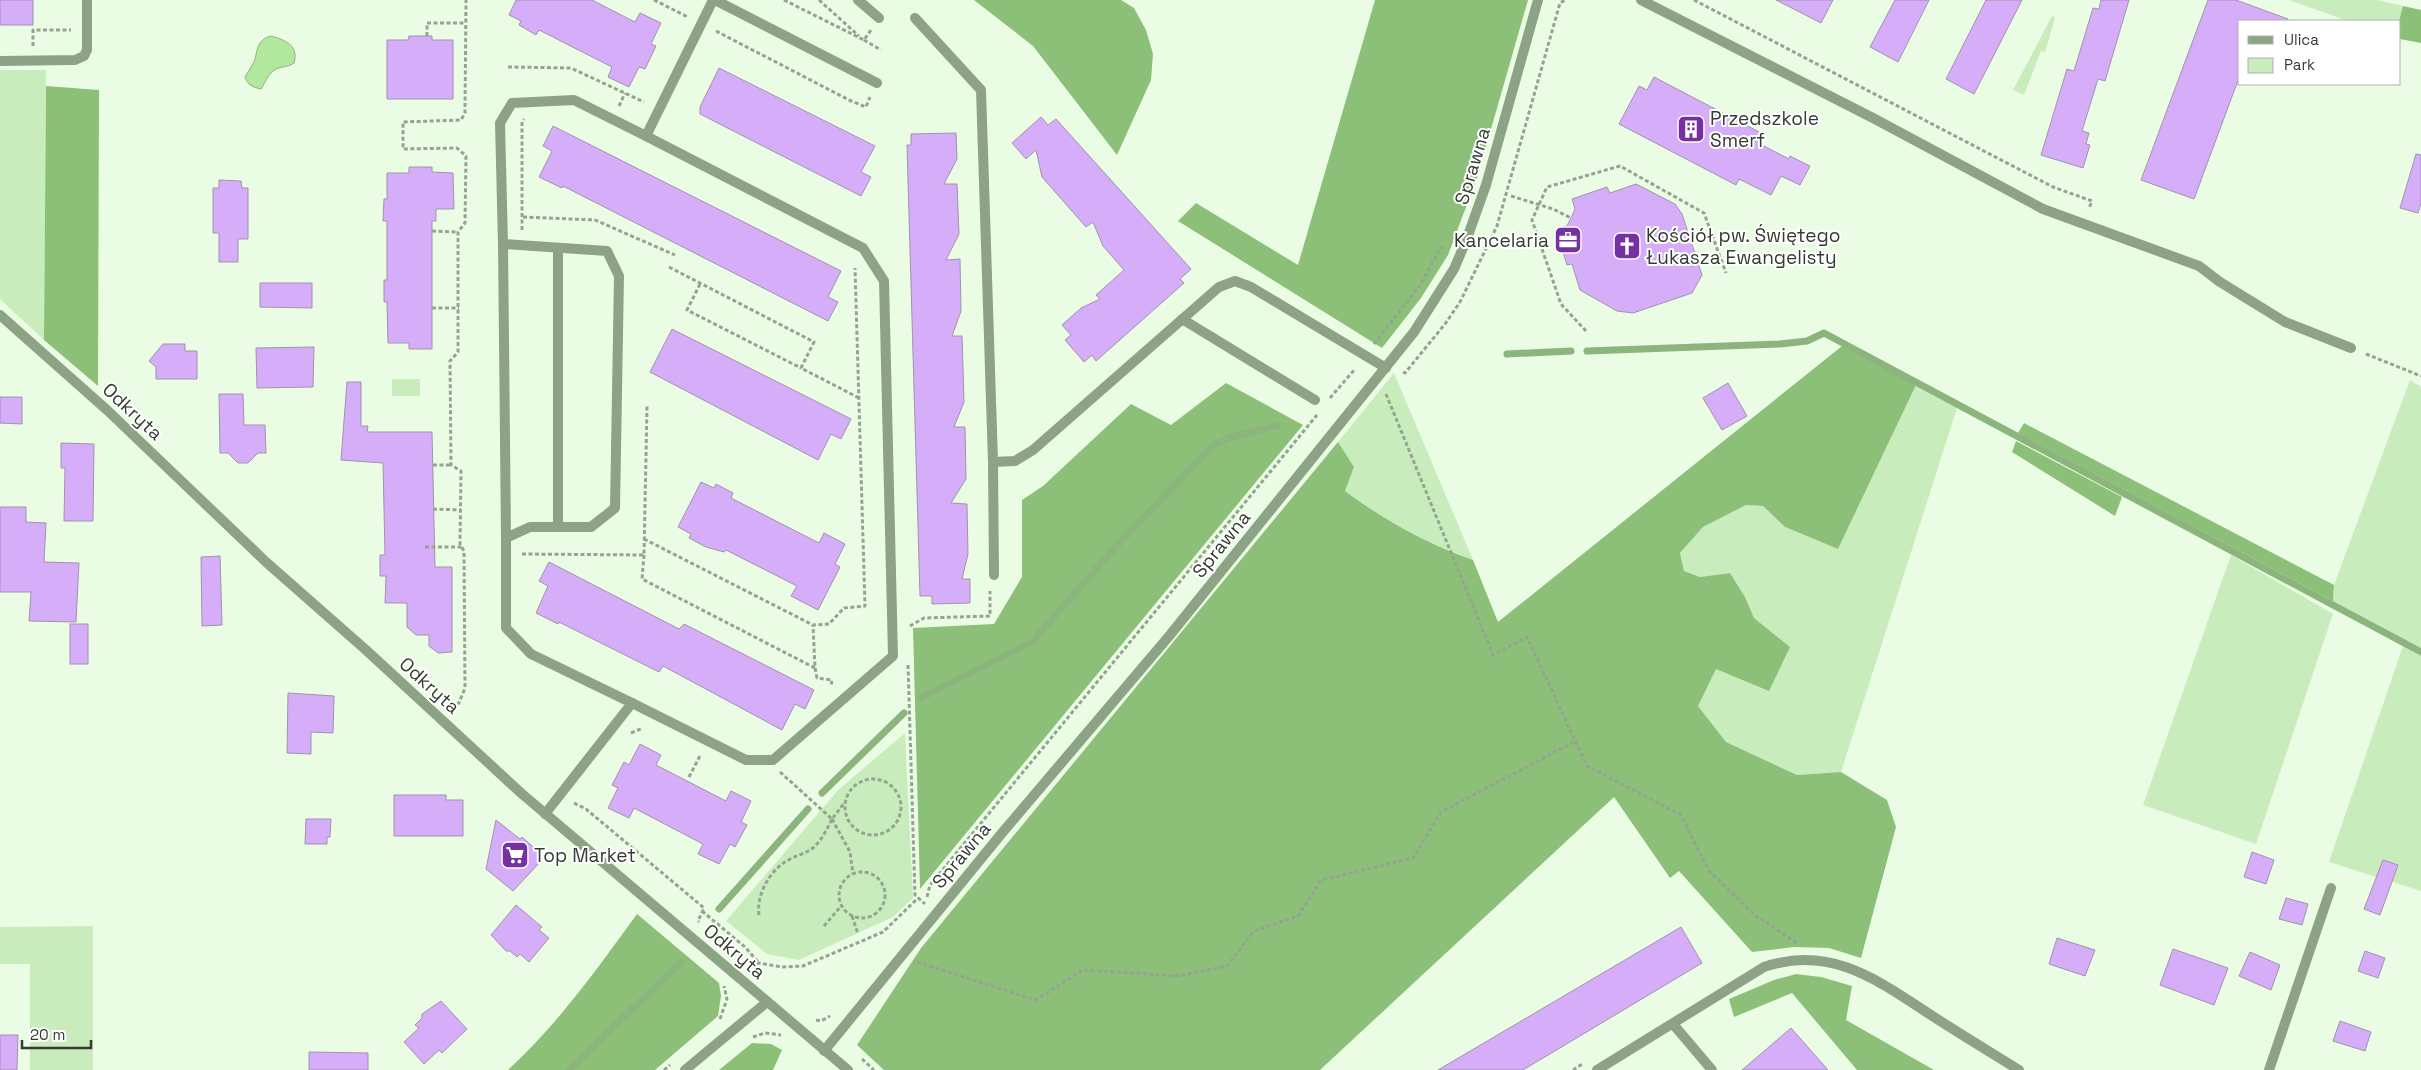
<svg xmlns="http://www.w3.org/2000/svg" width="2421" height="1070" viewBox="0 0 2421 1070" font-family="'Space Grotesk',sans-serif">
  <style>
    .green { fill: #c9ecbc }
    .forest { fill: #8cc078 }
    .water { fill: #b2e89e; stroke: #8cb47d }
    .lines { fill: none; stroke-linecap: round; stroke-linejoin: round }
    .stream { stroke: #8cb47d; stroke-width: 7 }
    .building { fill: #d6adf9; stroke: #a093ab }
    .path { stroke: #95a391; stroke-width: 3; stroke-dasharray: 4 2.5; stroke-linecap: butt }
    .lane { stroke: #8da385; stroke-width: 10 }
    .street { stroke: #8da385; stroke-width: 10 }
    .labels { text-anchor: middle; stroke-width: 4; stroke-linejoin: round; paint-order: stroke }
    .poi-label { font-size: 19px; fill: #343b31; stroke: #fff; text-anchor: start }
    .street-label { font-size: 19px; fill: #343b31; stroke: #fff }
  </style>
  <rect width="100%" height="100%" fill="#eafde4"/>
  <!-- green -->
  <g class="green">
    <path d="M2289 0H2377L2403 6 2399 21H2348Z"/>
    <path d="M2052 16 2055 18 2045 52 2041 51 2024 95 2013 90Z"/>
    <path d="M0 70H46L44 340 0 299Z"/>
    <path d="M1394 373 1473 560C1427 544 1384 520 1345 491L1354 467 1338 442Z"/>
    <rect x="392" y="379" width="28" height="17"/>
    <path d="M2410 380 2421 387V648L2333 601 2334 585Z"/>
    <path d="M1916 385 1957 408 1841 772 1797 775 1726 742 1698 706 1716 668 1790 647 1754 618 1745 597 1730 573 1700 577 1684 571 1680 553 1703 527 1746 505 1763 506 1785 527 1838 549Z"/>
    <path d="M2231 555 2333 614 2256 844 2143 805Z"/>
    <path d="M2403 646 2421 656V891L2329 862Z"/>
    <path d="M905 733 913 898 893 917 799 960 767 954 726 921 838 790Z"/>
    <path d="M93 926V1070H30V964H0V927Z"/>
  </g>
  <!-- forest -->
  <g class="forest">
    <path d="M974 0H1121L1134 8 1146 30 1153 54 1151 80 1117 155 1033 46Z"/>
    <path d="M1375 0H1528L1477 178 1448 255 1421 298 1382 348 1178 221 1196 203 1298 265Z"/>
    <path d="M2403 6 2421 10V43L2400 39 2399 21Z"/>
    <path d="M46 86 99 90 98 386 44 340Z"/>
    <path d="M1842 346 1916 385 1838 549 1785 527 1763 506 1746 505 1703 527 1680 553 1684 571 1700 577 1730 573 1745 597 1754 618 1790 647 1769 691 1716 669 1698 706 1726 742 1797 775 1841 772 1887 800 1896 827 1861 958 1829 948 1794 947 1752 952 1679 871 1670 878 1614 797 1320 1070H884L857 1045 921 948 1338 442 1354 467 1345 491C1384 520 1427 544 1473 560L1498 622Z"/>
    <path d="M1226 383 1303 425 920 889 913 628 994 624 1022 577V500L1043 486 1131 404 1171 425Z"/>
    <path d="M2024 423 2334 585 2333 601 2018 433Z"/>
    <path d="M2016 441 2122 497 2115 516 2012 452Z"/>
    <path d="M637 914 719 983 721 996 718 1016 655 1070H508C558 1024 597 969 637 914Z"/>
    <path d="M1796 974 1821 977 1852 986 1846 1020 1934 1070H1857L1792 993 1734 1017 1729 999 1774 980Z"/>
    <path d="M752 1043 771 1044 782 1050 773 1070H719Z"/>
  </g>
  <!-- water -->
  <path class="water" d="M271 36C286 40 299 46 294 63 288 67 285 66 279 68 270 70 266 81 261 89 252 87 248 85 245 77 248 72 251 67 254 62 258 51 256 40 271 36Z"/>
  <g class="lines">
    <!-- stream -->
    <g class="stream">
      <path d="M1587 351 1780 344 1807 341 1824 333 2421 652"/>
      <path d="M1507 354 1571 351"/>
      <path d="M921 698 1032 642 1111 552 1213 445 1231 437 1278 425"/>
      <path d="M822 793 904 713"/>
      <path d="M719 909 808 809"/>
      <path d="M569 1070 681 962"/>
    </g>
  </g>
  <!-- building -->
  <g class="building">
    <rect x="0" y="0" width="33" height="25"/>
    <path d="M516 0H592L635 22 640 13 661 23 651 44 656 46 645 69 639 67 629 87 608 77 612 67 539 30 536 35 519 25 521 21 509 15Z"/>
    <path d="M1776 0H1833L1821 23Z"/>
    <path d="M1895 0H1929L1898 62 1870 47Z"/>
    <path d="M1986 0H2022L1974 94 1946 79Z"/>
    <path d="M2101 0H2129L2105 81 2098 79 2082 131 2089 133 2086 144 2090 145 2083 168 2041 155 2067 69 2074 71 2093 8 2099 9Z"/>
    <path d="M2208 0H2236L2288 19V21H2240V75L2194 199 2141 180Z"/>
    <path d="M409 36H432V40H453V99H387V40H408Z"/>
    <path d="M719 68 875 146 861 172 871 177 861 196 700 114V107Z"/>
    <path d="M1654 77 1763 134 1758 143 1789 159 1790 156 1810 166 1800 185 1781 176 1771 195 1739 179 1736 185 1619 124 1639 86 1647 90Z"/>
    <path d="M1041 117 1048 125 1056 119 1191 269 1180 279 1184 283 1096 361 1092 355 1084 362 1065 340 1071 335 1062 325 1081 308 1100 299 1096 295 1124 270 1103 246 1093 222 1086 227 1042 177 1036 150 1026 159 1012 143Z"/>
    <path d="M553 126 841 271 828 297 838 302 828 321 563 186 562 188 539 177 552 151 543 146Z"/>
    <path d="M956 133 957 159 944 184H957L959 234 946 260 960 259 961 311 952 336H962L964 402 954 427H965L966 479 951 503 967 504 968 554 962 579H970V603L932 604V596H920L907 145H911V134Z"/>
    <path d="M2416 154 2421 155V203L2418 213 2400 208Z"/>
    <path d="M409 167H432V172L453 173 454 209H436V221H432V349H409V343H388L387 302H384V280H387V221H383L384 199H387V173H409Z"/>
    <path d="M219 180 241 181 242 188H248V239H238V262H219V233H213V188H219Z"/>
    <path d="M1636 184 1675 204 1682 214 1702 275 1692 293 1633 313 1617 311 1580 290 1572 264 1567 265 1556 229 1567 226 1571 218 1575 209 1572 199 1607 187 1610 193Z"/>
    <path d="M260 283H312V308L260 307Z"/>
    <path d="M672 329 851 419 841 439 831 434 818 460 650 372Z"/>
    <path d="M163 344H185V351H197V379H156V367L149 361Z"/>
    <path d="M314 347 313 387 257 388 256 348Z"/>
    <path d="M347 382H361V426H368L367 432H432L435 567H452V652L438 653 429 646V635H416L407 627V603H385L386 576H380V555H385L383 463 341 460Z"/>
    <path d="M1728 383 1747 416 1722 430 1703 398Z"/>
    <path d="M219 394H243L244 425H265L266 453H258L248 463H238L228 453H220Z"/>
    <path d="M0 397H22V424L0 423Z"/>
    <path d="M61 443 94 444 93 521H64L65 468H61Z"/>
    <path d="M701 482 714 488 716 484 733 493 731 498 819 543 824 533 845 544 835 564 840 567 818 610 791 596 797 586 726 550 724 552 706 547 689 538 691 534 678 527Z"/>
    <path d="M0 507H26V522L46 523 44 562 79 563 76 622 29 621 31 592H0Z"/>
    <path d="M220 556 222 625 202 626 201 557Z"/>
    <path d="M549 562 679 629 684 624 814 690 805 709 795 704 782 730 663 666 659 672 559 622 558 624 536 613 548 586 539 581Z"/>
    <rect x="70" y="624" width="18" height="40"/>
    <path d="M288 693 334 696 333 733 311 732V754L287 753Z"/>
    <path d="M640 744 661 755 656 765 726 801 731 791 751 801 741 822 747 825 735 847 730 844 719 864 698 854 703 844 634 808 629 818 608 808 618 788 612 785 624 762 629 765Z"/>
    <path d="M394 795H446V800H463V836H394Z"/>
    <path d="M306 819H331L330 837H327V844H305Z"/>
    <path d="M496 820 520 839 522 837 540 853 537 856 542 860 513 891 486 869Z"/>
    <path d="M2252 852 2274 860 2266 884 2244 877Z"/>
    <path d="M2383 860 2398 865 2380 915 2364 909Z"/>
    <path d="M2286 898 2308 904 2302 925 2279 919Z"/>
    <path d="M516 905 542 927 539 930 549 938 529 962 520 954 517 957 510 951H506L491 935Z"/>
    <path d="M1681 927 1702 963 1523 1070H1438Z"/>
    <path d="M2057 938 2095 950 2085 976 2049 964Z"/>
    <path d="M2173 949 2228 968 2214 1005 2160 985Z"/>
    <path d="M2365 951 2385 958 2378 978 2358 971Z"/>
    <path d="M2250 952 2280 965 2271 990 2239 976Z"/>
    <path d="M441 1001 467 1029 442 1053 439 1050 424 1064 404 1042 419 1028 415 1025 422 1018V1014Z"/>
    <path d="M2340 1021 2371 1032 2365 1051 2333 1041Z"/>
    <path d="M1791 1028 1828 1070H1742Z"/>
    <path d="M0 1035H18L17 1070H0Z"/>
    <path d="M309 1052 368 1053V1070H309Z"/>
  </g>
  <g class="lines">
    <!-- path -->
    <g class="path">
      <path d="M654 0 688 17"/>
      <path d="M784 0 864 40 871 30"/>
      <path d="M819 0 859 36"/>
      <path d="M1694 0 2053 187 2092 201 2089 208"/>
      <path d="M716 31 849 100 866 107 870 97"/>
      <path d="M427 36V23H466"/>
      <path d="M864 40 881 50"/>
      <path d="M33 46V30H71"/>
      <path d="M508 67 571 68 644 102"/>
      <path d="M619 106 625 93"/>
      <path d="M1511 196 1553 209 1571 218"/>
      <path d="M523 217 595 220 675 255"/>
      <path d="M522 230V122L524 119"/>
      <path d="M432 231 458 232"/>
      <path d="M669 267 814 342 801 368 859 398"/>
      <path d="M700 284 687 310 801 368"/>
      <path d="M432 308H459"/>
      <path d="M1586 331 1561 304 1532 220 1547 187 1620 166 1704 213 1726 273"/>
      <path d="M1374 344 1421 284 1441 247 1446 249"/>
      <path d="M2366 354 2421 376"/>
      <path d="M1403 372 1405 373 1445 324 1460 302 1497 226 1560 3 1565 0"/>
      <path d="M1386 394 1493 655 1527 637 1587 766 1681 815 1709 871 1755 915 1798 944"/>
      <path d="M1330 398 1355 369"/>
      <path d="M433 465H451"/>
      <path d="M433 509 461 510"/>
      <path d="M644 539 813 625 829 624 844 608 865 606 855 268"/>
      <path d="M425 547H462"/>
      <path d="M522 554 644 555 647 406"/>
      <path d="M644 555 642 579 815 668 813 625"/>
      <path d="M910 626 924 618 990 616V591"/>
      <path d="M908 665 915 895 925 904"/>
      <path d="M815 668 817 678 832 680 831 686"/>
      <path d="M451 707 459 703 465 688 464 551 460 544 461 471 451 465 450 361 458 352V232L465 223 466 156 457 148 403 149V122L461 120 465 113 466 0"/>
      <path d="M631 733 643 728"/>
      <path d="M780 772 832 819 845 802"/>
      <path d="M689 777 701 754"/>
      <circle cx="873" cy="807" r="28"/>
      <path d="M574 803 586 809 704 908 698 921 699 922"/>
      <path d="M832 819 850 852 853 874"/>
      <circle cx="862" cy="895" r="23"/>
      <path d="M927 897 930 885 1317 415"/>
      <path d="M702 911 745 947 759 963"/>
      <path d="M759 915C756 896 769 872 785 862 794 856 805 854 813 848 822 840 827 829 832 819"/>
      <path d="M852 916 858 934"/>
      <path d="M824 926 842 905"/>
      <path d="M917 962 1036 1000 1083 970 1178 976 1227 966 1254 931 1298 916 1321 880 1413 858 1441 812 1576 741"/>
      <path d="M751 967 759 963 782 967 803 966 883 932 918 898"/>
      <path d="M720 1019 727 999 724 986"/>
      <path d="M816 1020 821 1021 830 1016"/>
      <path d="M753 1037 765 1033 781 1035"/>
      <path d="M862 1059 874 1070"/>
      <path d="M664 1070 670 1065"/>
      <path d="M1573 1070 1582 1064"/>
    </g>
    <!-- lane -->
    <g class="lane">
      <path d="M715 0 877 83"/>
      <path d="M858 0 879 18"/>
      <path d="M1641 0 1873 118 2043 209 2199 266 2220 282 2285 322 2351 348"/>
      <path d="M915 18 981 90 993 462 994 575"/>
      <path d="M0 61 75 60 84 56 87 50V0"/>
      <path d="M503 244 506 538"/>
      <path d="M558 248V527"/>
      <path d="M1182 319 1315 400"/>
      <path d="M993 462 1015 461 1033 450 1219 287 1235 281 1251 287 1386 368"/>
      <path d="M632 703 746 760H773L893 656 884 281 863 248 646 136"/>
      <path d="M545 814 632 703 531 654 506 628V538L530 527H591L615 508 619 276 607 251 503 244 500 123 512 103 574 100 646 136 713 0"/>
      <path d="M1673 1024 1712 1070"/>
      <path d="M2269 1070 2331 888"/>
    </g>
    <!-- street -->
    <g class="street">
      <path d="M0 315 107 410 266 562 366 650 521 793 848 1070"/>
      <path d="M824 1051 1002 833 1170 635 1414 332 1454 269 1466 241 1486 185 1538 0"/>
      <path d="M685 1070 767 1002"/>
      <path d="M1597 1070 1764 967C1832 944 1880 982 1934 1017 1962 1035 1990 1052 2019 1070"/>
    </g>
  </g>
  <!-- icons -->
  <defs>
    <g id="building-square" transform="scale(1.4375)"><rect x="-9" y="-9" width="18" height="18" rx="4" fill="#7530a3" stroke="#fff"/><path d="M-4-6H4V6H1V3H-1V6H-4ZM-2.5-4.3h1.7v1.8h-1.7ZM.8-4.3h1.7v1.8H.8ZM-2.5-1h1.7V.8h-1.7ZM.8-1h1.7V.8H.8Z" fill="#fff"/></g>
    <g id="office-square" transform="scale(1.4375)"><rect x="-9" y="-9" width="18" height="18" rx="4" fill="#7530a3" stroke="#fff"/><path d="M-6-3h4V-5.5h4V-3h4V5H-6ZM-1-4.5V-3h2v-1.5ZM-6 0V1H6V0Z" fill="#fff"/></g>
    <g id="church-square" transform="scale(1.4375)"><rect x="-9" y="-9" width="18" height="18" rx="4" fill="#7530a3" stroke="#fff"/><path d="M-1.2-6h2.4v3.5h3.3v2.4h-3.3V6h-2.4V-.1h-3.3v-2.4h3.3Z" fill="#fff"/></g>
    <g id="supermarket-square" transform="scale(1.4375)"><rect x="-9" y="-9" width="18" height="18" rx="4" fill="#7530a3" stroke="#fff"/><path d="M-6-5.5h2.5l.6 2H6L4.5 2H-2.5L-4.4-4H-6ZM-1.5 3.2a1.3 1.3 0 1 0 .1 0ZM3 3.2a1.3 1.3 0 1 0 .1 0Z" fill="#fff"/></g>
  </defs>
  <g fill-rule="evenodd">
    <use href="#building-square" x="1691" y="129"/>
    <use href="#office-square" x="1568" y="240"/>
    <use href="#church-square" x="1627" y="246"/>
    <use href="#supermarket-square" x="515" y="855"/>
  </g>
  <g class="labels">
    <!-- poi labels -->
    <g class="poi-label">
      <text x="1710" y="125">Przedszkole<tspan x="1710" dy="22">Smerf</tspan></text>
      <text x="1646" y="242">Kościół pw. Świętego<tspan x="1646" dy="22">Łukasza Ewangelisty</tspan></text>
      <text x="1549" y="247" text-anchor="end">Kancelaria</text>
      <text x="534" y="862">Top Market</text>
    </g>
    <!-- street labels -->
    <g class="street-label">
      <text transform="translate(1472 166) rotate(-73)" y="7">Sprawna</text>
      <text transform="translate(133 411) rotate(43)" y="7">Odkryta</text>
      <text transform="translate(1221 544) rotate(-51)" y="7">Sprawna</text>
      <text transform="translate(430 685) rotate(42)" y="7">Odkryta</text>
      <text transform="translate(961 855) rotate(-50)" y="7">Sprawna</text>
      <text transform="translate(735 951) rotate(40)" y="7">Odkryta</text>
    </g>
  </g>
  <!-- legend -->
  <rect x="2238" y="20" width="162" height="65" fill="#ffffff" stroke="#aeb1ad"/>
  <rect x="2248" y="36" width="25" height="8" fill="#8da385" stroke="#aeb1ad"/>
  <text x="2284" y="45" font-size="15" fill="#343b31">Ulica</text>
  <rect x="2248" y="58" width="25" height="15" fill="#c9ecbc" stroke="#aeb1ad"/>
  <text x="2284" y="70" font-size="15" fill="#343b31">Park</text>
  <!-- scale -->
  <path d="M22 1040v8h69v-8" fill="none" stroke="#343b31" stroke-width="2.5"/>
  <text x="30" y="1040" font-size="15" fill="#343b31" stroke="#ffffff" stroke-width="4" paint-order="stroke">20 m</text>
</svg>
